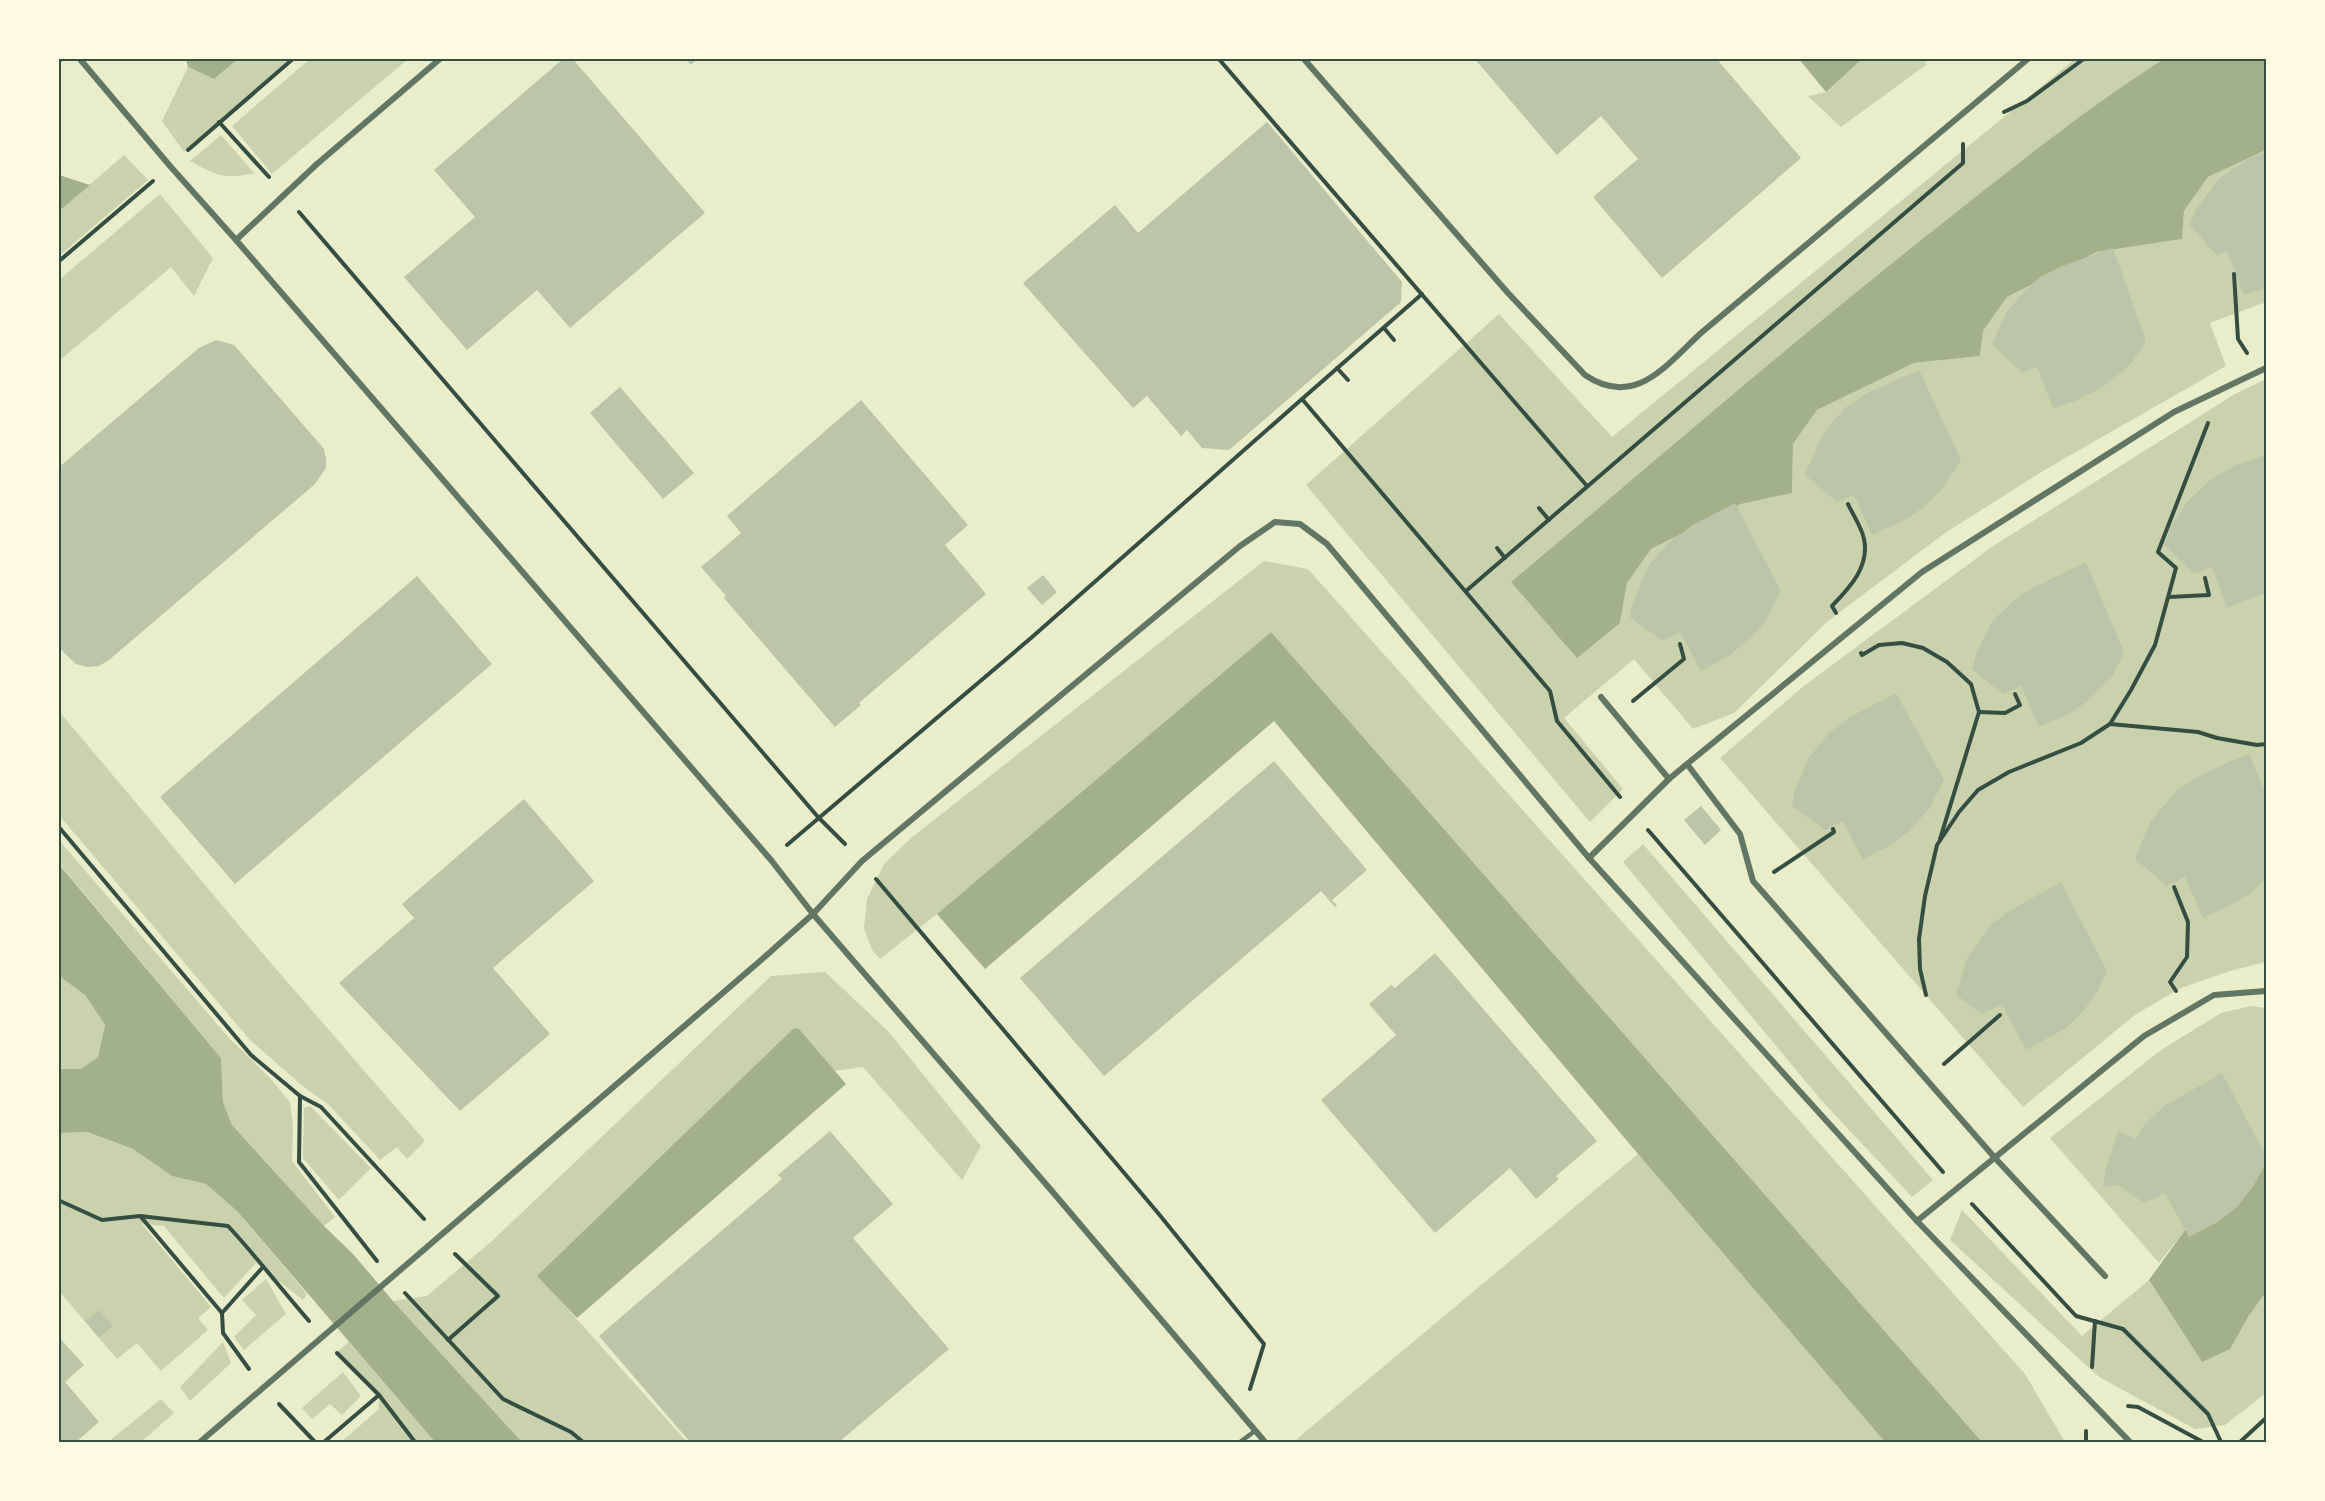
<svg xmlns="http://www.w3.org/2000/svg" width="2325" height="1501" viewBox="0 0 2325 1501" font-family="'Archivo Narrow',sans-serif">
  <style>
    .green { fill: #cad2ad }
    .water { fill: #a3b18a }
    .building { fill: #bcc5a7 }
    .lines { fill: none; stroke-linecap: round; stroke-linejoin: round }
    .path { stroke: #344e41; stroke-width: 4 }
    .service { stroke: #617663; stroke-width: 4.5 }
    .minor { stroke: #617663; stroke-width: 6 }
    .neatline { fill: none; stroke: #344e41; stroke-width: 2 }
  </style>
  <rect width="100%" height="100%" fill="#e9edc9"/>
  <!-- green -->
  <g class="green">
    <path d="M311 58 408 59 272 174 232 126Z"/>
    <path d="M238 59H293L184 152 162 121 188 67 214 79Z"/>
    <path d="M1862 59H1925L1926 65 1841 127 1808 96 1826 92Z"/>
    <path d="M2075 59H2164C2089 106 2019 163 1950 218 1800 335 1657 459 1511 582L1620 623 1627 583 1650 549 1741 504 1792 493 1793 444 1817 410 1914 363 1980 356 1983 331 2007 297 2097 252 2182 239 2184 211 2208 177 2266 150V302L2210 323 2226 366 2048 468 1945 533 1828 621 1734 713 1693 729 1634 659 1564 718 1623 789 1590 822 1306 485 1499 314 1612 437Z"/>
    <path d="M221 135 254 173C225 180 215 175 190 161Z"/>
    <path d="M124 155 148 180 59 256V211Z"/>
    <path d="M160 194 213 258 194 296 171 267 59 361V280Z"/>
    <path d="M2266 379V962L2230 971 2181 988 2136 1014 2023 1107 1720 758 1805 685 1993 546 2235 394Z"/>
    <path d="M1264 561 1308 569 2025 1374 2065 1442H1982L1271 632 937 914 880 959 872 950 864 928 867 899 884 864 911 838Z"/>
    <path d="M58 710 258 948 425 1141 407 1159 397 1147 380 1160 328 1104 305 1088 249 1039 59 815Z"/>
    <path d="M58 839 229 1038 270 1078 290 1102 293 1126 292 1161 335 1217 324 1226 232 1125 223 1102 221 1058 59 863Z"/>
    <path d="M1643 844 1933 1180 1912 1197 1821 1100 1623 862Z"/>
    <path d="M825 972 888 1031 981 1146 962 1180 863 1067 834 1071 794 1029 538 1276 687 1442H522L393 1301 427 1296 493 1240 771 976Z"/>
    <path d="M59 976 85 995 105 1025 98 1057 81 1069H59Z"/>
    <path d="M2251 1006 2266 1008V1152L2185 1230 2159 1263 2050 1138 2161 1050 2221 1013Z"/>
    <path d="M310 1106 371 1168 339 1200 303 1158 304 1108Z"/>
    <path d="M86 1132 133 1149 172 1176 206 1184 238 1212 307 1294 303 1300 256 1263 224 1298 164 1226 142 1224 211 1307 198 1318 208 1330 161 1371 137 1343 117 1359 59 1291 58 1133Z"/>
    <path d="M1638 1154 1885 1442H1300L1297 1439Z"/>
    <path d="M1962 1210 2082 1336 2149 1280 2202 1362 2248 1317 2266 1292V1393L2225 1425 2195 1429 2099 1377 1950 1240Z"/>
    <path d="M266 1279 286 1314 244 1350 234 1337 256 1315 242 1300Z"/>
    <path d="M223 1342 231 1363 190 1401 180 1387Z"/>
    <path d="M349 1342 435 1442H341L379 1409V1395L336 1353Z"/>
    <path d="M343 1372 361 1396 342 1415 330 1404 312 1419 302 1408Z"/>
    <path d="M161 1399 174 1413 141 1442H108Z"/>
  </g>
  <!-- water -->
  <g class="water">
    <path d="M186 59V58L238 59 214 79 188 67Z"/>
    <path d="M1799 59H1862L1826 92Z"/>
    <path d="M2164 59H2266V150L2208 177 2184 211 2182 239 2097 252 2007 297 1983 331 1980 356 1914 363 1817 410 1793 444 1792 493 1741 504 1651 549 1627 583 1620 623 1577 658 1511 582C1656 460 1800 335 1949 218 2019 163 2089 106 2164 59Z"/>
    <path d="M59 175 90 185 59 211 58 175Z"/>
    <path d="M1271 632 1982 1442H1885L1638 1154 1274 721 985 969 937 914Z"/>
    <path d="M58 863 221 1058 223 1102 232 1125 324 1226 353 1254 393 1301 522 1442H435L238 1212 206 1184 172 1176 133 1149 87 1132 59 1133V1069H81L98 1057 105 1025 85 995 59 976Z"/>
    <path d="M794 1028 799 1029 846 1084 577 1318 537 1276Z"/>
    <path d="M2266 1152V1292L2248 1317 2230 1349 2202 1362 2149 1280 2185 1230Z"/>
  </g>
  <!-- building -->
  <g class="building">
    <path d="M564 58H572L705 213 570 328 537 290 467 350 404 277 475 217 434 170Z"/>
    <path d="M685 58H698L691 65Z"/>
    <path d="M1474 58H1716L1801 158 1662 278 1593 197 1638 159 1601 116 1557 155Z"/>
    <path d="M1267 122 1402 282 1401 302 1229 450 1202 448 1187 430 1181 436 1147 396 1133 408 1023 283 1115 205 1138 233Z"/>
    <path d="M2266 152V288L2244 295 2227 251 2216 255 2190 225 2196 209 2219 179 2247 159Z"/>
    <path d="M2113 248 2146 341 2131 364 2103 387 2078 400 2053 408 2037 367 2022 373 1992 344 2006 313 2022 294 2040 277 2062 266Z"/>
    <path d="M216 340 234 345 318 442 324 449 326 459V468L315 484 109 660 99 666 87 667 76 664 58 647V468L199 348Z"/>
    <path d="M1919 370 1961 460 1942 489 1924 507 1906 519 1872 535 1854 495 1837 502 1805 475 1819 442 1827 428 1845 408 1865 394Z"/>
    <path d="M620 387 694 473 663 499 590 413Z"/>
    <path d="M861 400 968 525 945 545 986 594 859 703 861 705 835 727 724 598 726 596 701 567 741 533 727 516Z"/>
    <path d="M2266 455V593L2227 608 2212 567 2194 574 2164 545 2172 525 2187 502 2210 480 2236 465Z"/>
    <path d="M1735 503 1781 591 1766 621 1752 637 1730 655 1701 671 1680 632 1662 641 1630 617 1631 609 1644 574 1651 563 1669 542 1693 525Z"/>
    <path d="M2086 562 2124 652 2112 677 2088 701 2069 714 2039 727 2021 686 2003 694 1972 669 1977 651 1993 620 2021 594Z"/>
    <path d="M1043 575 1057 592 1042 605 1027 588Z"/>
    <path d="M417 576 492 664 235 884 160 797Z"/>
    <path d="M1896 693 1944 780 1929 809 1908 832 1892 844 1863 860 1843 821 1825 830 1792 806 1794 794 1808 759 1828 734 1850 717Z"/>
    <path d="M2249 753 2266 795V878L2252 892 2235 903 2203 918 2185 877 2167 886 2135 859 2150 822 2177 790 2199 776Z"/>
    <path d="M1274 761 1367 870 1332 900 1337 905 1335 907 1321 891 1104 1076 1020 978Z"/>
    <path d="M524 799 594 881 493 968 550 1034 460 1111 339 983 414 918 402 904Z"/>
    <path d="M1701 806 1721 830 1705 845 1684 820Z"/>
    <path d="M2061 882 2107 971 2097 992 2083 1012 2066 1028 2026 1050 2002 1004 1982 1014 1956 995 1967 959 1991 925 2009 911Z"/>
    <path d="M1435 953 1597 1141 1556 1176 1559 1179 1536 1199 1510 1168 1435 1233 1321 1100 1396 1035 1369 1004 1391 985 1395 988Z"/>
    <path d="M2222 1073 2266 1156V1163L2254 1185 2237 1207 2218 1222 2189 1237 2165 1193 2144 1203 2118 1185 2103 1187 2106 1168 2118 1131 2135 1139 2145 1124 2164 1106Z"/>
    <path d="M830 1131 893 1204 853 1238 949 1349 839 1442H690L599 1336 782 1179 778 1175Z"/>
    <path d="M99 1310 113 1326 99 1338 85 1321Z"/>
    <path d="M58 1336 84 1365 65 1382 99 1422 76 1442H58Z"/>
  </g>
  <g class="lines">
    <!-- path -->
    <g class="path">
      <path d="M1218 58 1587 486"/>
      <path d="M2004 112 2027 101 2085 58"/>
      <path d="M219 122 269 177"/>
      <path d="M188 150 294 58"/>
      <path d="M299 212 818 817 845 844"/>
      <path d="M58 262 153 181"/>
      <path d="M2234 274 2238 339 2247 353"/>
      <path d="M1384 328 1394 340"/>
      <path d="M1337 368 1348 380"/>
      <path d="M1302 399 1422 294"/>
      <path d="M1539 508 1549 520"/>
      <path d="M1497 548 1505 558"/>
      <path d="M1466 591 1963 163V144"/>
      <path d="M2169 597 2209 595 2205 578"/>
      <path d="M1836 613 1832 606C1849 588 1870 567 1864 539 1862 528 1853 515 1848 504"/>
      <path d="M1861 653 1862 655 1879 645 1902 643 1923 648 1947 662 1971 684 1979 712 1940 839"/>
      <path d="M1633 701 1684 659 1680 644"/>
      <path d="M1979 712 2005 713 2020 705 2015 694"/>
      <path d="M2110 724 2198 732 2217 738 2257 745 2266 744"/>
      <path d="M58 826 251 1055 300 1096 321 1107 424 1219"/>
      <path d="M1648 830 1943 1172"/>
      <path d="M787 845 1031 638 1302 399 1550 691 1557 721 1620 797"/>
      <path d="M1774 872 1834 832 1833 829"/>
      <path d="M876 879 1158 1213 1264 1344 1250 1389"/>
      <path d="M2174 887 2188 922 2187 957 2170 982 2176 991"/>
      <path d="M1926 995 1920 969 1919 939 1925 896 1937 845 1959 812 1978 790 2009 772 2081 743 2110 724 2131 690 2155 645 2176 568 2158 552 2208 423"/>
      <path d="M1944 1064 2000 1015"/>
      <path d="M300 1096 299 1162 377 1261"/>
      <path d="M58 1200 102 1220 140 1216 228 1226C256 1256 281 1289 309 1321"/>
      <path d="M1972 1204 2076 1316 2123 1329 2208 1414 2221 1442"/>
      <path d="M141 1217 222 1313 263 1267"/>
      <path d="M405 1293 503 1399 571 1432 583 1442"/>
      <path d="M222 1313 223 1333 249 1369"/>
      <path d="M448 1340 498 1296 455 1254"/>
      <path d="M337 1353 379 1395 415 1442"/>
      <path d="M2092 1367 2095 1321"/>
      <path d="M279 1404 315 1442"/>
      <path d="M2128 1406 2138 1407 2203 1442"/>
      <path d="M324 1442 379 1395"/>
      <path d="M2086 1442V1431"/>
      <path d="M2240 1442 2266 1418"/>
    </g>
    <!-- service -->
    <path class="service" d="M1240 1442 1255 1431"/>
    <!-- minor -->
    <g class="minor">
      <path d="M79 58 170 166 236 240"/>
      <path d="M441 58 317 164 236 240 771 860 813 914 1051 1190 1265 1442"/>
      <path d="M1303 58 1508 293 1585 375C1635 409 1666 365 1701 333L2029 58"/>
      <path d="M58 61 61 58"/>
      <path d="M1601 697 1669 779 1687 764 1740 834 1753 881 1995 1158 2105 1276"/>
      <path d="M1687 764 1922 572 2174 412 2266 368"/>
      <path d="M1589 858 1669 779"/>
      <path d="M1917 1221 2144 1036 2214 995 2266 991"/>
      <path d="M200 1442 760 961 813 914 862 861 1240 546 1275 522 1300 524 1327 544 1589 858 1917 1221 2130 1442"/>
    </g>
  </g>
  <!-- border -->
  <rect width="2325" height="1501" fill="none" stroke="#fefae0" stroke-width="120"/>
  <rect x="60" y="60" width="2205" height="1381" class="neatline"/>
</svg>
